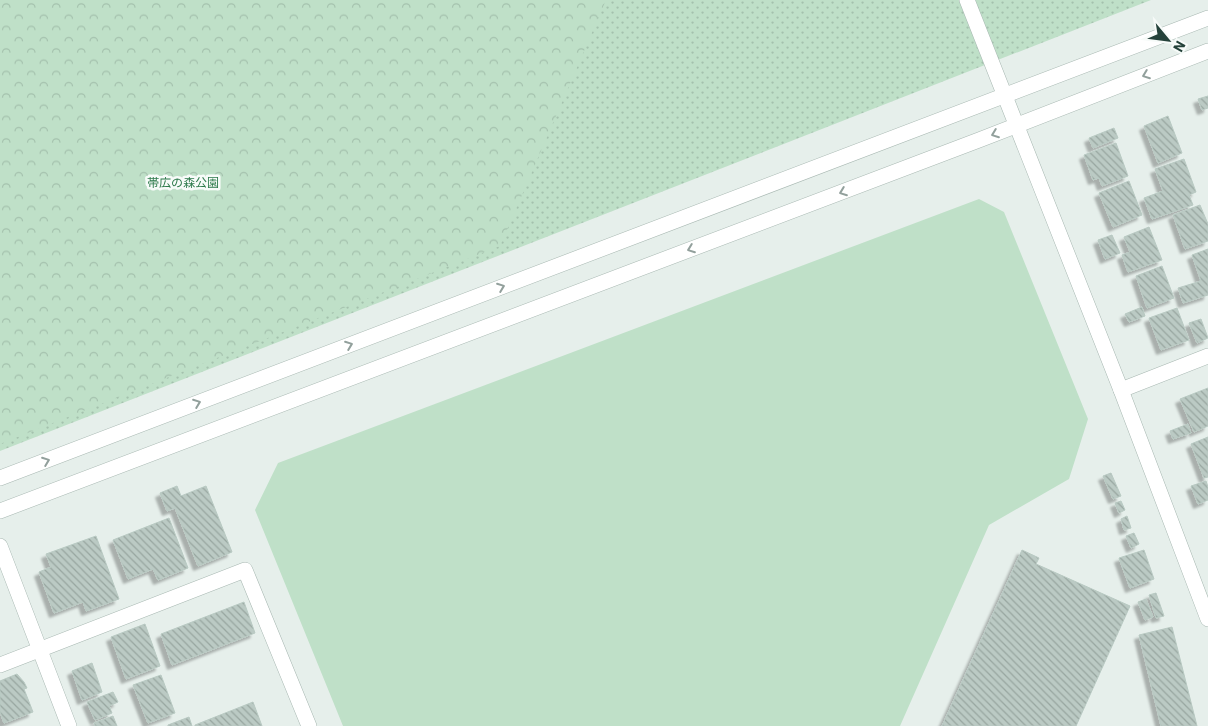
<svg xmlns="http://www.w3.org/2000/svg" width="1208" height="726" viewBox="0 0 1208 726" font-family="'IBM Plex Sans','Noto Sans JP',sans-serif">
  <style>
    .grass { fill: url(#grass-dots) }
    .forest { fill: url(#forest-crowns) }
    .garden { fill: #bfe0c8 }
    .building { fill: url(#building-back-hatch); stroke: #b8c9c2; filter: url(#shadow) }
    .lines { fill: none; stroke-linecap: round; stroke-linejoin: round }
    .minor-casing { stroke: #a8b8b2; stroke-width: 16 }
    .minor { stroke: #fff; stroke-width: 15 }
    .oneway { stroke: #92a09c }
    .labels { text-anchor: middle; stroke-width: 5; stroke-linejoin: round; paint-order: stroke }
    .park-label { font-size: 12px; fill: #2d7a4b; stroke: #f7fbf9 }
  </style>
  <defs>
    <pattern id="grass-dots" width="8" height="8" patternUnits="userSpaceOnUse" patternTransform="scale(1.25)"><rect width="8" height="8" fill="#bfe0c8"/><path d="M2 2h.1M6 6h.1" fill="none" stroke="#a4c1ad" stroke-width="1.8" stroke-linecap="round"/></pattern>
    <pattern id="forest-crowns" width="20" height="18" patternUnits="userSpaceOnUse" patternTransform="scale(1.25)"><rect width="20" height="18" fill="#bfe0c8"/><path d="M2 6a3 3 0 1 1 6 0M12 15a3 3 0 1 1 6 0" fill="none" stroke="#a4c1ad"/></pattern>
    <pattern id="building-back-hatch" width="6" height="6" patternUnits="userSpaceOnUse" patternTransform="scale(1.25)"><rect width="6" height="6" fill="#bbcac4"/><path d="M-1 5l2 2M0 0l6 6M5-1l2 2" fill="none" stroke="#98a6a0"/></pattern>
    <filter id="shadow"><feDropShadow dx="-4.5" dy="4.5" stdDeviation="1" flood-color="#0004"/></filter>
  </defs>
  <rect width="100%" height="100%" fill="#e6efeb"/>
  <!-- grass -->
  <path class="grass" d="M0 0H1151L0 451Z"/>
  <!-- forest -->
  <path class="forest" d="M0 0H606L500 246 0 444Z"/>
  <!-- garden -->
  <path class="garden" d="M979 199 1004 212 1088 419 1069 479 989 525 900 726H343L255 510 278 463Z"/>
  <!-- building -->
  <g class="building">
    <path d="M1208 96V108L1202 110 1198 99Z"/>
    <path d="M1168 116 1182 153 1158 163 1144 126Z"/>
    <path d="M1114 128 1118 138 1093 148 1089 138Z"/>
    <path d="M1116 143 1128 176 1102 186 1099 178 1093 180 1084 155Z"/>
    <path d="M1184 159 1196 192 1189 195 1193 205 1152 219 1144 198 1163 191 1155 169Z"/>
    <path d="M1129 181 1142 215 1113 227 1099 193Z"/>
    <path d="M1200 205 1208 224V241L1185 249 1173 215Z"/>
    <path d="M1149 227 1162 260 1128 272 1122 255 1130 252 1124 237Z"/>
    <path d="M1112 235 1120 253 1105 259 1098 240Z"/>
    <path d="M1208 249V295L1183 303 1178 288 1201 281 1192 255Z"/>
    <path d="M1162 266 1174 298 1147 308 1136 276Z"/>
    <path d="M1142 307 1145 316 1129 322 1125 314Z"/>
    <path d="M1177 308 1189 340 1161 350 1149 318Z"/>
    <path d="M1201 319 1208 338 1197 343 1189 323Z"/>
    <path d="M1208 388V426L1194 432 1180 399Z"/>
    <path d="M1188 424 1191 433 1173 439 1170 431Z"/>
    <path d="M1208 437V477L1204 478 1191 444Z"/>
    <path d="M1111 473 1121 496 1113 499 1103 476Z"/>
    <path d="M1206 481 1208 487V500L1198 504 1191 486Z"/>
    <path d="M177 486 181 496 206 486 232 552 198 566 175 508 167 511 160 493Z"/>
    <path d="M1121 501 1125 510 1119 513 1115 503Z"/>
    <path d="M1127 516 1131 528 1124 530 1121 519Z"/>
    <path d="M169 518 188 568 158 580 153 569 128 579 113 540Z"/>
    <path d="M1134 533 1139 544 1131 548 1126 536Z"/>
    <path d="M96 536 119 599 86 611 83 602 54 613 39 572 51 567 46 554Z"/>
    <path d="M1022 550 1039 558 1036 564 1130 606 1076 726H942Z"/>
    <path d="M1144 550 1154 579 1130 588 1119 558Z"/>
    <path d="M1156 593 1164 616 1156 618 1149 595Z"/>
    <path d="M1146 599 1153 617 1145 620 1138 602Z"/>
    <path d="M244 602 255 633 172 665 161 634Z"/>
    <path d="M145 624 160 666 126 679 111 637Z"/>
    <path d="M1172 627 1197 726H1161L1139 635Z"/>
    <path d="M92 663 102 692 82 700 72 671Z"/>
    <path d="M17 674 24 682 27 688 24 689 33 712 4 723 0 712V681Z"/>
    <path d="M161 675 175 713 148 723 133 685Z"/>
    <path d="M113 692 118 702 109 706 112 713 95 720 87 702Z"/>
    <path d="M253 702 262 726H195V725Z"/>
    <path d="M113 716 117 726H95L94 723Z"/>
    <path d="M189 717 192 726H168V725Z"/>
  </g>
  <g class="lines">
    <!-- minor casing -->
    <g class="minor-casing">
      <g id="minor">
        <path d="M967 0 1121 390 1208 619"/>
        <path d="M1121 390 1208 356"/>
        <path d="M0 478 1208 18"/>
        <path d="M0 511 979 140 1208 51"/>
        <path d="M0 546 69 726"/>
        <path d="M0 665 245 570 309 726"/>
      </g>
    </g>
    <!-- minor -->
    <use href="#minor" class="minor"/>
  </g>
  <!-- one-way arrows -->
  <defs><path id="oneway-chevron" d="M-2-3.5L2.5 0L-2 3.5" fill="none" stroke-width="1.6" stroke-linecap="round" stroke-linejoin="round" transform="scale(1.25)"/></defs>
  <g class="oneway">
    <use href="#oneway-chevron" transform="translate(1146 75) rotate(159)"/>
    <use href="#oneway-chevron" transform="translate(995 134) rotate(159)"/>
    <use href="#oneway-chevron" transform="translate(843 192) rotate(159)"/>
    <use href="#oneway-chevron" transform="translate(691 249) rotate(159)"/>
    <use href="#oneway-chevron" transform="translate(501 287) rotate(-21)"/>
    <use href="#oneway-chevron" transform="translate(349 345) rotate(-21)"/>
    <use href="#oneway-chevron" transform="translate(197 403) rotate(-21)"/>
    <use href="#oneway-chevron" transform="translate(46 461) rotate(-21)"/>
  </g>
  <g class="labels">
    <!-- park labels -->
    <g class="park-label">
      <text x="183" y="187">帯広の森公園</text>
    </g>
  </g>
  <!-- north arrow -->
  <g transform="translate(1168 40) rotate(119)" stroke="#f7fbf9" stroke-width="4" paint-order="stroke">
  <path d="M0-4L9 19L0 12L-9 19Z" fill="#24423a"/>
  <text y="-8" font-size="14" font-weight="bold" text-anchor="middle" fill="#24423a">N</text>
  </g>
</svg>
